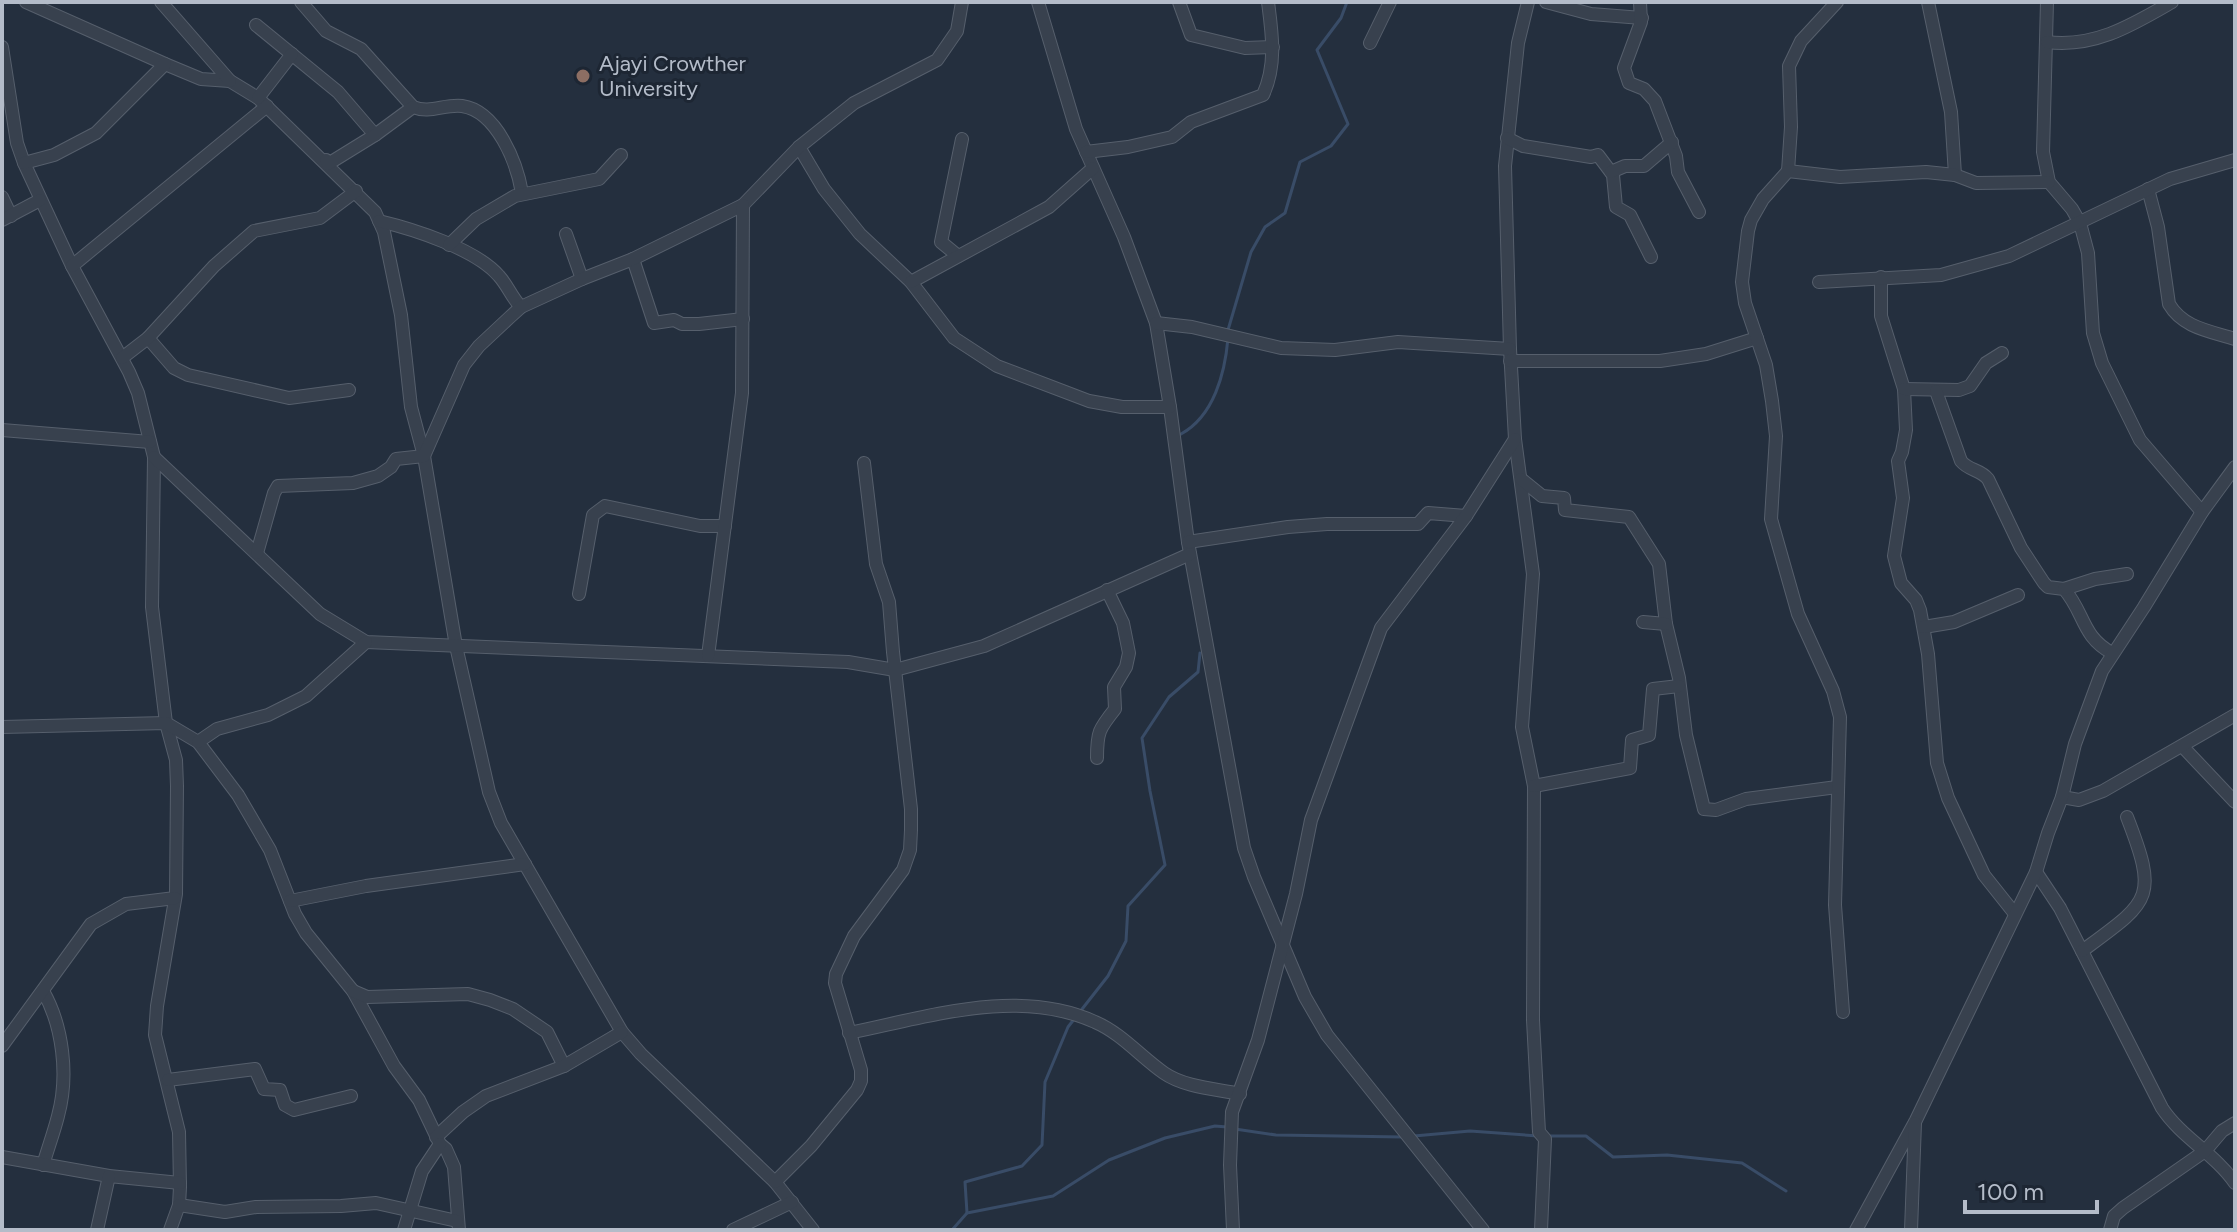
<svg xmlns="http://www.w3.org/2000/svg" width="2237" height="1232" viewBox="0 0 2237 1232" font-family="Figtree,sans-serif">
  <style>
    .lines { fill: none; stroke-linecap: round; stroke-linejoin: round }
    .stream { stroke: #394c67; stroke-width: 3 }
    .minor-casing { stroke: #565f6c; stroke-width: 14 }
    .minor { stroke: #38414e; stroke-width: 12 }
    .education-dot { fill: #8d6e63; stroke: #1d2633; stroke-width: 3 }
    .labels { text-anchor: middle; stroke-width: 6; stroke-linejoin: round; paint-order: stroke }
    .poi-label { font-size: 22px; fill: #b4bcc9; stroke: #1d2633; text-anchor: start }
  </style>
  <rect width="100%" height="100%" fill="#242f3e"/>
  <g class="lines">
    <!-- stream -->
    <g class="stream">
      <path d="M1228 330 1251 252 1265 227 1285 213 1300 162 1331 146 1348 124 1317 50 1341 18 1347 2"/>
      <path d="M1181 434C1214 416 1225 373 1228 338"/>
      <path d="M1079 1013 1108 976 1126 941 1128 906 1165 865 1150 791 1142 738 1169 697 1198 672 1200 653"/>
      <path d="M1235 1129 1276 1135 1403 1137"/>
      <path d="M1414 1136 1470 1131 1538 1136"/>
      <path d="M1546 1136H1586L1613 1157 1667 1155 1742 1163 1786 1191"/>
      <path d="M967 1213 1053 1196 1109 1160 1165 1138 1215 1126 1227 1127"/>
      <path d="M952 1230 967 1213 965 1182 1022 1166 1042 1145 1045 1082 1068 1027 1075 1018"/>
    </g>
    <!-- minor casing -->
    <g class="minor-casing">
      <g id="minor">
        <path d="M26 2 165 64 201 79 230 81 258 98 375 212 384 232 401 315 411 407 424 456 456 646 489 792 501 823 622 1032 641 1054 775 1182 813 1230"/>
        <path d="M161 2 230 81"/>
        <path d="M301 2 326 31 361 49 413 107C430 114 444 104 462 106 497 111 517 163 522 193"/>
        <path d="M1038 2 1076 129 1124 237 1156 323 1170 407 1188 542 1244 848 1254 877 1305 997 1327 1035 1483 1230"/>
        <path d="M1179 2 1191 35 1245 48 1273 47"/>
        <path d="M1528 2 1518 43 1505 166 1510 349 1515 439 1533 574 1522 727 1534 786 1533 1020 1539 1132 1545 1139 1541 1230"/>
        <path d="M1546 2 1591 14 1642 18"/>
        <path d="M1640 2 1641 22 1624 68 1629 83 1644 89 1655 101 1676 156 1678 172 1699 212"/>
        <path d="M1928 2 1951 112 1955 175"/>
        <path d="M2047 2 2043 152 2049 182 2072 209 2080 223 2088 253 2093 333 2102 363 2140 440 2202 512"/>
        <path d="M256 25 338 92 375 135"/>
        <path d="M2047 42C2095 48 2132 25 2172 2"/>
        <path d="M1370 43 1390 2"/>
        <path d="M2 47 17 143 24 163 72 266 129 372 138 393 154 457 152 607 166 723 176 760 177 786 176 894 157 1006 155 1035 179 1132 180 1187 179 1205 170 1230"/>
        <path d="M258 98 292 54"/>
        <path d="M1507 138 1523 146 1591 157 1598 155 1613 175 1616 207 1630 215 1651 257"/>
        <path d="M799 147 824 189 860 234 911 282 954 338 997 366 1089 401 1122 407H1170"/>
        <path d="M1086 152 1128 147 1172 137 1191 122 1263 95C1277 65 1272 33 1268 2"/>
        <path d="M326 160 328 164 375 135 413 107"/>
        <path d="M24 163 54 155 96 133 165 64"/>
        <path d="M1788 171 1791 127 1789 66 1801 41 1837 2"/>
        <path d="M1611 172 1625 166H1644L1672 142"/>
        <path d="M2148 189 2158 227 2169 304C2183 328 2210 331 2235 339"/>
        <path d="M2 197 11 216"/>
        <path d="M2 220 40 200"/>
        <path d="M379 221C413 229 476 249 499 276 508 286 512 298 521 307"/>
        <path d="M566 234 582 279"/>
        <path d="M449 245 476 219 515 196 599 179 621 155"/>
        <path d="M958 256 941 242 962 139"/>
        <path d="M633 259 654 323 674 320 682 324H699L743 319"/>
        <path d="M72 266 267 106"/>
        <path d="M1881 277V316L1904 389 1906 430 1902 452 1898 461 1903 498 1894 556 1901 583 1916 600 1920 610 1928 654 1937 763 1948 798 1984 875 2015 914"/>
        <path d="M911 282 1049 207 1093 168"/>
        <path d="M1819 282 1941 275 2009 256 2170 179 2235 160"/>
        <path d="M1156 323 1192 327 1281 348 1335 350 1398 342 1510 349"/>
        <path d="M148 338 174 368 188 375 289 398 349 390"/>
        <path d="M122 358 148 338 214 266 254 231 320 218 356 191"/>
        <path d="M1510 361H1660L1706 354 1757 338"/>
        <path d="M1904 389 1959 390 1970 386 1986 363 2002 353"/>
        <path d="M1936 391 1961 461C1969 471 1980 469 1988 479L2021 548 2044 583 2048 587 2064 589C2085 613 2081 636 2112 653"/>
        <path d="M2 430 150 442"/>
        <path d="M154 457 320 614 366 642 848 662 895 670 984 646 1190 554"/>
        <path d="M1521 479 1542 496 1564 498 1565 510 1629 517 1659 564 1666 624 1679 678 1686 735 1704 809 1716 810 1746 799 1837 787"/>
        <path d="M1188 542 1288 527 1327 524H1418L1428 513 1466 516"/>
        <path d="M257 553 274 493 278 486 353 483 378 476 391 467 396 459 424 456 464 365 479 346 510 317 521 307 582 279 633 259 743 205 799 147 854 103 937 60 957 31 962 2"/>
        <path d="M2064 589 2095 579 2127 574"/>
        <path d="M579 594 593 515 605 506 700 526H725"/>
        <path d="M1643 622 1666 624"/>
        <path d="M1924 627 1954 622 2018 595"/>
        <path d="M708 656 742 393 743 205"/>
        <path d="M2 727 166 723 198 742 238 795 270 850 295 914 306 933 353 991 394 1066 419 1100 440 1144 446 1149 454 1167 459 1230"/>
        <path d="M198 742 217 729 268 715 306 696 366 642"/>
        <path d="M2183 747 2235 802"/>
        <path d="M1097 758C1097 732 1099 729 1115 709L1114 687 1126 667 1129 653 1123 623 1107 590"/>
        <path d="M1534 786 1630 768 1632 740 1649 735 1653 689 1679 686"/>
        <path d="M2062 797 2079 800 2103 791 2235 715"/>
        <path d="M2036 872 2060 908 2162 1108C2181 1137 2215 1154 2235 1183"/>
        <path d="M290 901 366 886 525 864"/>
        <path d="M2082 951C2150 901 2159 899 2127 817"/>
        <path d="M43 991C63 1026 69 1076 58 1116 54 1132 48 1148 43 1165"/>
        <path d="M353 991 367 997 468 994 490 1000 513 1009 547 1032 564 1066"/>
        <path d="M1843 1012 1835 905 1840 717 1833 691 1798 614 1771 519 1776 436 1772 401 1766 365 1745 303 1742 282 1748 231 1751 220 1763 199 1788 171 1840 177 1926 172 1955 175 1976 183 2049 182"/>
        <path d="M849 1033C928 1017 1018 987 1095 1022 1121 1033 1141 1057 1164 1073 1184 1087 1216 1089 1240 1094"/>
        <path d="M2 1046 91 924 126 904 175 898"/>
        <path d="M168 1080 255 1069 264 1089 280 1090 285 1105 294 1110 351 1096"/>
        <path d="M436 1137 463 1112 486 1096 564 1066 622 1032"/>
        <path d="M2 1157 109 1176 180 1183"/>
        <path d="M775 1182 811 1146 857 1090 861 1081V1070L835 983 836 974 854 936 903 870 910 850 911 830V809L893 652 889 602 876 564 864 463"/>
        <path d="M179 1205 225 1212 256 1207 341 1206 376 1203 457 1221"/>
        <path d="M97 1230 109 1176"/>
        <path d="M404 1230 422 1171 440 1144"/>
        <path d="M733 1230 792 1202"/>
        <path d="M1233 1230 1230 1165 1232 1112 1258 1040 1296 894 1311 820 1381 628 1466 516 1515 439"/>
        <path d="M1856 1230 1916 1120 2036 872 2048 833 2062 797 2075 744 2102 671 2144 607 2202 512 2235 467"/>
        <path d="M1911 1230 1915 1123"/>
        <path d="M2110 1230 2114 1216 2123 1208 2205 1151 2222 1131 2235 1123"/>
      </g>
    </g>
    <!-- minor -->
    <use href="#minor" class="minor"/>
  </g>
  <!-- markers -->
  <circle class="education-dot" cx="583" cy="76" r="8"/>
  <g class="labels">
    <!-- poi labels -->
    <g class="poi-label">
      <text x="599" y="71">Ajayi Crowther<tspan x="599" dy="25">University</tspan></text>
    </g>
  </g>
  <!-- border -->
  <rect width="2237" height="1232" fill="none" stroke="#b4bcc9" stroke-width="8"/>
  <!-- scale -->
  <path d="M1965 1200v12h132v-12" fill="none" stroke="#b4bcc9" stroke-width="4"/>
  <text x="1977" y="1200" font-size="24" fill="#b4bcc9" stroke="#1d2633" stroke-width="6" paint-order="stroke">100 m</text>
</svg>
